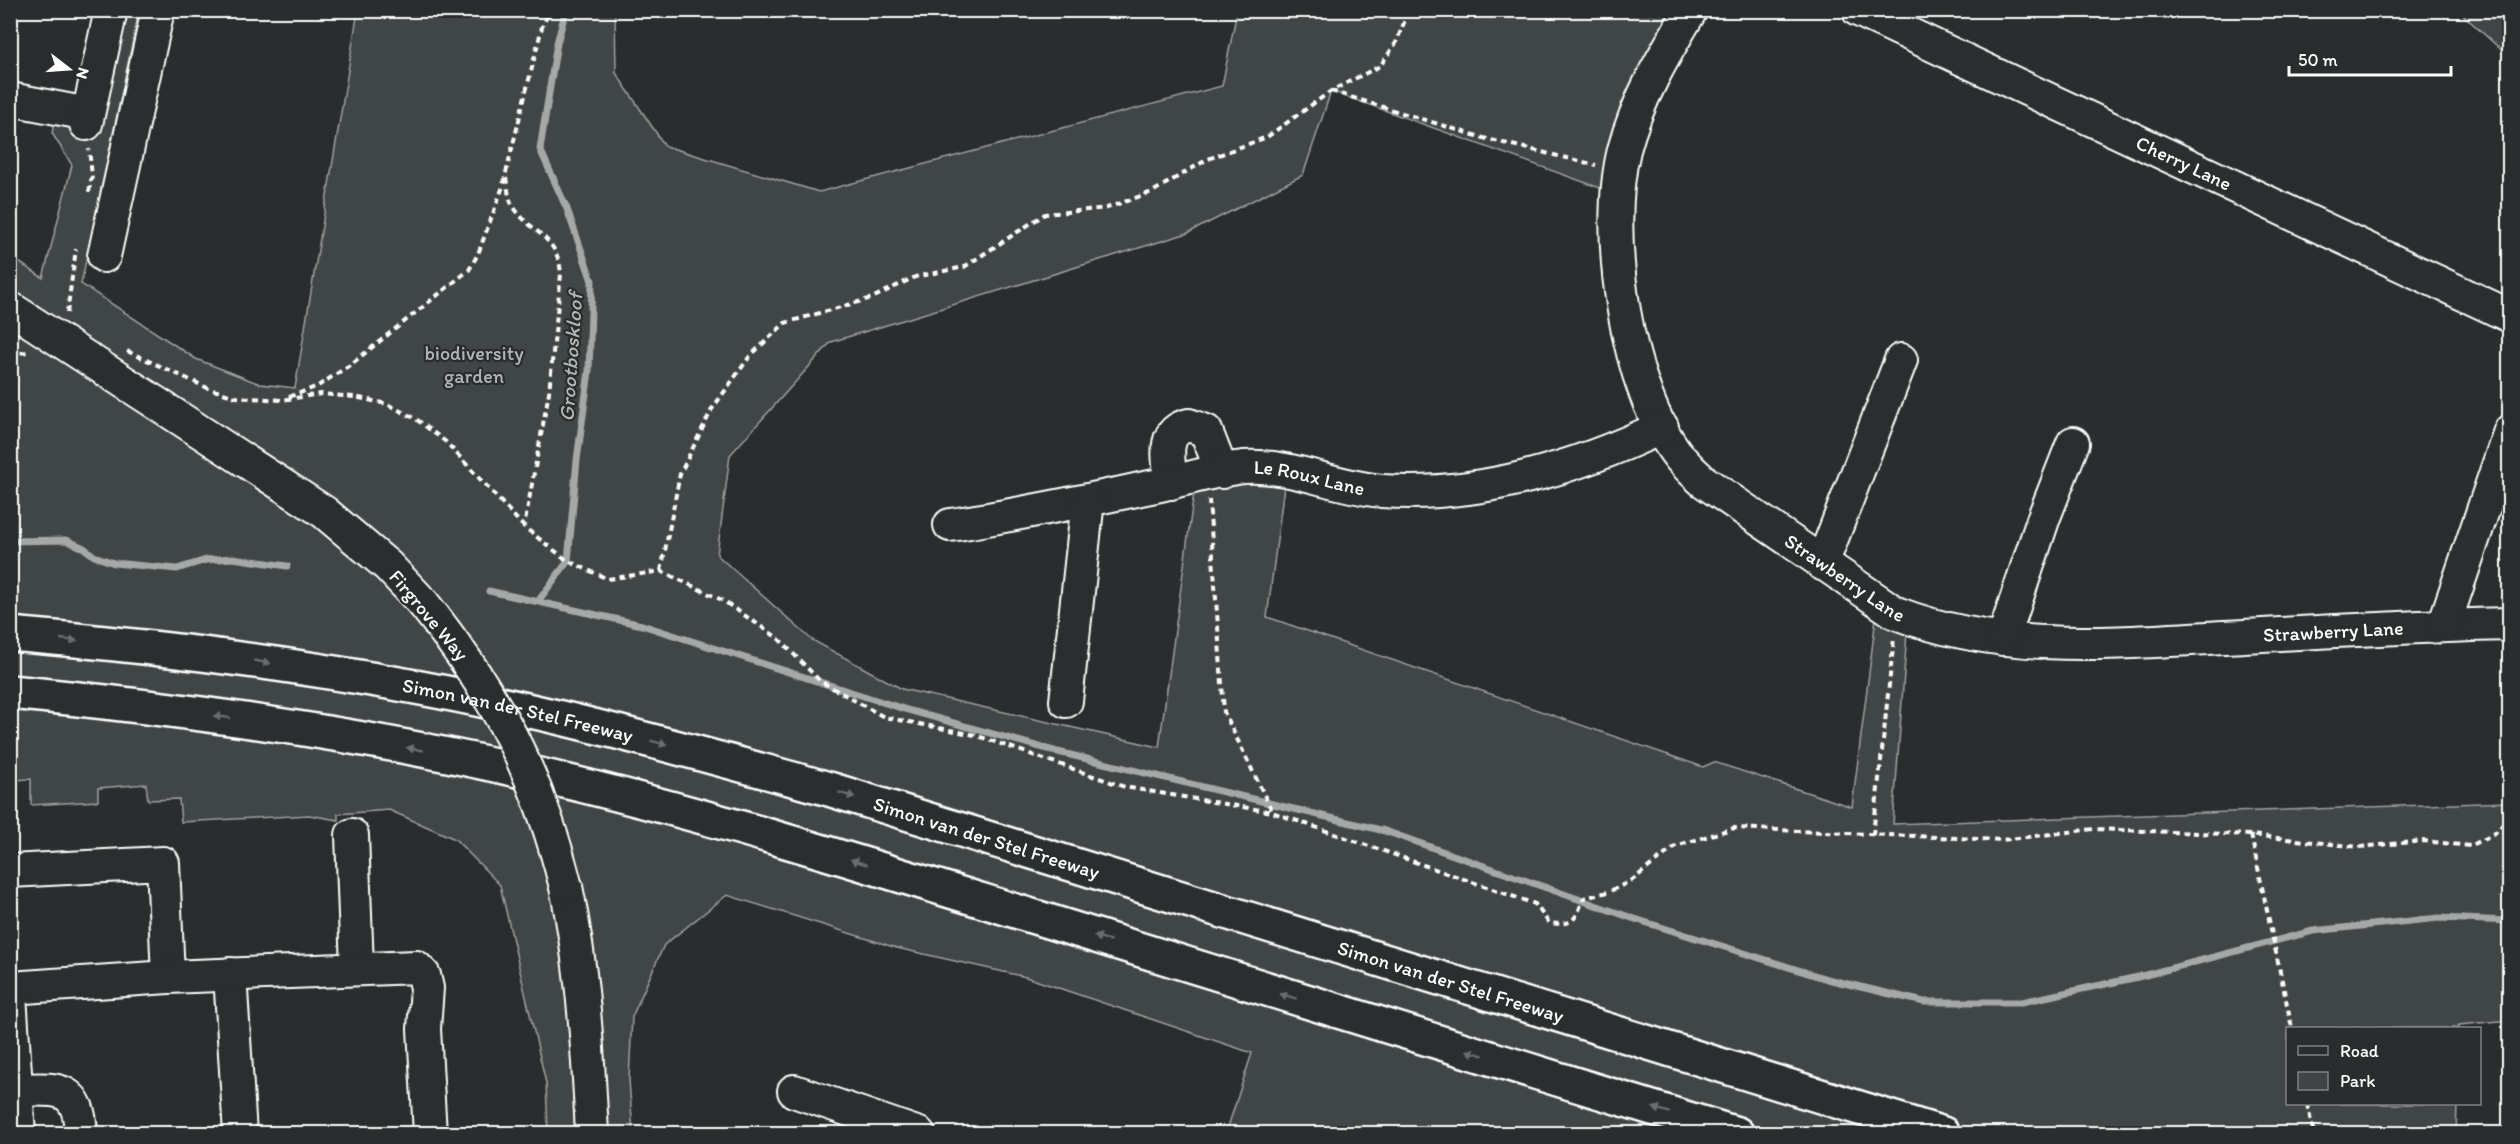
<svg xmlns="http://www.w3.org/2000/svg" width="2520" height="1144" viewBox="0 0 2520 1144" font-family="Itim,sans-serif">
  <style>
    .green { fill: #414445; stroke: #a0a2a2; stroke-width: 1.5 }
    .lines { fill: none; stroke-linecap: round; stroke-linejoin: round }
    .stream { stroke: #a6a7a7; stroke-width: 7 }
    .minor-casing { stroke: #fff; stroke-width: 36 }
    .highway-casing { stroke: #fff; stroke-width: 38 }
    .path { stroke: #fff; stroke-width: 4; stroke-dasharray: 6 4.5; stroke-linecap: butt }
    .minor { stroke: #2a2d2e; stroke-width: 32 }
    .highway { stroke: #2a2d2e; stroke-width: 33 }
    .minor-bridge-casing { stroke: #fff; stroke-width: 36; stroke-linecap: butt }
    .minor-bridge { stroke: #2a2d2e; stroke-width: 32 }
    .oneway { fill: #6a6c6d }
    .labels { text-anchor: middle; stroke-width: 4.5; stroke-linejoin: round; paint-order: stroke }
    .street-label { font-size: 20px; fill: #fff; stroke: #2a2d2e }
    .park-label { font-size: 20px; fill: #b3b4b5; stroke: #2a2d2e }
    .water-label { font-size: 21px; font-style: italic; fill: #b4b6b6; stroke: #2a2d2e }
  </style>
  <rect width="100%" height="100%" fill="#2a2d2e"/>
  <filter id="ink" filterUnits="userSpaceOnUse"><feTurbulence type="fractalNoise" baseFrequency=".0167" numOctaves="2"/><feDisplacementMap in="SourceGraphic" scale="12" xChannelSelector="R" yChannelSelector="G"/><feConvolveMatrix kernelMatrix="1 2 1 2 8 2 1 2 1" color-interpolation-filters="sRGB"/></filter>
  <g filter="url(#ink)">
    <!-- green -->
    <g class="green">
      <path d="M94 11H139L81 284 196 359 260 384 295 388 358 11H615L616 73 665 146 819 192 1222 86 1237 11H1691L1617 194 1331 91 1303 175 1188 233 831 342 730 455 717 555 812 640 902 689 1159 747 1196 478 1286 471 1267 617 1703 767 1714 762 1852 807 1878 602 1908 618 1893 824 2509 802V1020L2459 1025V1028H2288V1104H2457L2456 1133H1226L1252 1053 1026 977 897 948 727 895 664 945 632 1017 629 1080 633 1133H548L546 1083 500 885 455 839 389 810 338 814V820L309 815 181 822 179 799 148 800 146 784 98 788V801L31 805V779L11 780V257L43 278 72 165 52 133 59 102 76 94Z"/>
      <path d="M2459 11H2509V57Z"/>
    </g>
    <g class="lines">
      <!-- stream -->
      <g class="stream">
        <path d="M10 541 66 540 84 548 94 556 114 563 177 569 206 560 233 558 287 566"/>
        <path d="M489 591 642 625 904 709 1058 752 1385 831 1635 919 1827 979 1924 1002H2022L2138 977 2313 931 2439 918 2510 921"/>
        <path d="M539 600 568 561 577 460 589 371 592 281 567 209 540 149 557 43 566 10"/>
      </g>
      <!-- minor casing -->
      <g class="minor-casing">
        <g id="minor">
          <path id="s1" d="M1691 10C1664 55 1637 100 1624 150 1603 233 1626 391 1680 458 1687 466 1695 474 1703 481L1896 613C2002 654 2113 643 2224 637 2319 632 2414 626 2510 624"/>
          <path id="s2" d="M1858 10 2510 316"/>
          <path d="M10 99 88 114"/>
          <path d="M86 124 111 10"/>
          <path d="M104 256 158 10"/>
          <path d="M10 308 324 512 388 566 423 603"/>
          <path d="M1171 483C1169 461 1160 431 1189 425L1206 431 1222 472"/>
          <path id="s3" d="M950 525C1019 515 1087 500 1155 486 1184 480 1215 470 1244 467 1290 464 1336 487 1382 491 1477 498 1577 468 1662 427"/>
          <path d="M1822 564 1901 360"/>
          <path d="M2444 625 2510 431"/>
          <path d="M2003 639 2044 517 2073 443"/>
          <path d="M1066 701 1088 500"/>
          <path d="M352 835 357 968"/>
          <path d="M10 871 163 863 168 977"/>
          <path d="M566 887C583 968 588 1051 592 1134"/>
          <path d="M230 974 240 1134"/>
          <path d="M10 988 168 977 416 967 424 975 427 988 424 1029 430 1134"/>
          <path d="M10 995 19 1134"/>
          <path d="M17 1090C57 1089 79 1084 81 1134"/>
          <path d="M794 1091 919 1134"/>
        </g>
      </g>
      <!-- highway casing -->
      <g class="highway-casing">
        <g id="highway">
          <path id="s4" d="M10 634C189 649 369 673 544 714 639 736 734 763 829 789L1943 1134"/>
          <path d="M10 692C165 707 320 728 472 760 668 801 860 863 1051 922 1279 993 1508 1064 1737 1134"/>
        </g>
      </g>
      <!-- path -->
      <g class="path">
        <path d="M1331 91 1487 139 1596 165"/>
        <path d="M506 178C508 187 508 199 513 206 531 234 558 235 561 274L549 392 524 527"/>
        <path d="M89 192 92 176 89 149"/>
        <path d="M67 313 76 249"/>
        <path d="M127 351 210 389 236 397 282 400 321 394 355 397 387 404 416 419 446 442 524 527 568 561 608 579 661 571 722 600 778 638 820 681 884 717 975 735 1125 787 1272 812 1535 904 1549 923C1575 926 1575 919 1584 898L1608 892 1631 881 1676 846 1734 828 2002 840 2094 829 2251 835 2359 847 2424 841 2470 846 2493 835 2510 817"/>
        <path d="M10 353 29 352"/>
        <path d="M289 397 318 386 350 365 469 270 478 254 502 189 542 27 550 10"/>
        <path d="M1209 500 1224 712 1272 811"/>
        <path d="M661 571 680 474 712 409 750 356 785 323 872 298 915 277 964 267 1045 214 1107 208 1152 192 1208 159 1267 137 1331 91 1380 66 1396 43 1409 10"/>
        <path d="M1873 835 1894 638"/>
        <path d="M2251 835 2292 1028"/>
        <path d="M2307 1104 2314 1134"/>
      </g>
      <!-- minor -->
      <use href="#minor" class="minor"/>
      <!-- highway -->
      <use href="#highway" class="highway"/>
      <!-- minor-bridge casing -->
      <g class="minor-bridge-casing">
        <path id="minor-bridge" d="M423 603C496 694 538 774 566 887"/>
      </g>
      <!-- minor-bridge -->
      <use href="#minor-bridge" class="minor-bridge"/>
    </g>
    <!-- one-way arrows -->
    <defs><path id="oneway-solid" d="M-6-.8H1V-3.2L6.5 0L1 3.2V.8H-6Z" transform="scale(1.5)"/></defs>
    <g class="oneway">
      <use href="#oneway-solid" transform="translate(69 640) rotate(6)"/>
      <use href="#oneway-solid" transform="translate(262 662) rotate(10)"/>
      <use href="#oneway-solid" transform="translate(222 717) rotate(-172)"/>
      <use href="#oneway-solid" transform="translate(659 743) rotate(15)"/>
      <use href="#oneway-solid" transform="translate(415 749) rotate(-170)"/>
      <use href="#oneway-solid" transform="translate(847 795) rotate(17)"/>
      <use href="#oneway-solid" transform="translate(859 862) rotate(-162)"/>
      <use href="#oneway-solid" transform="translate(1102 938) rotate(-163)"/>
      <use href="#oneway-solid" transform="translate(1288 996) rotate(-163)"/>
      <use href="#oneway-solid" transform="translate(1475 1053) rotate(-163)"/>
      <use href="#oneway-solid" transform="translate(1661 1110) rotate(-163)"/>
    </g>
  </g>
  <g class="labels">
    <!-- street labels -->
    <g class="street-label">
      <text dy="7" stroke="none"><textPath href="#s2" startOffset="360">Cherry Lane</textPath></text>
      <text dy="7" stroke="none"><textPath href="#s3" startOffset="366">Le Roux Lane</textPath></text>
      <text dy="7" stroke="none"><textPath href="#s1" startOffset="681">Strawberry Lane</textPath></text>
      <text transform="translate(429 615) rotate(50)" y="7">Firgrove Way</text>
      <text dy="7" stroke="none"><textPath href="#s1" startOffset="1184">Strawberry Lane</textPath></text>
      <text dy="7" stroke="none"><textPath href="#s4" startOffset="514">Simon van der Stel Freeway</textPath></text>
      <text dy="7" stroke="none"><textPath href="#s4" startOffset="1000">Simon van der Stel Freeway</textPath></text>
      <text dy="7" stroke="none"><textPath href="#s4" startOffset="1486">Simon van der Stel Freeway</textPath></text>
    </g>
    <!-- park labels -->
    <g class="park-label">
      <text x="474" y="360">biodiversity<tspan x="474" dy="23">garden</tspan></text>
    </g>
    <!-- water labels -->
    <g class="water-label">
      <text transform="translate(571 357) rotate(-86)" y="7">Grootboskloof</text>
    </g>
  </g>
  <!-- margin -->
  <rect width="2520" height="1144" fill="none" stroke="#2a2d2e" stroke-width="36"/>
  <rect x="18" y="18" width="2484" height="1108" fill="none" stroke="#fff" stroke-width="2" filter="url(#ink)"/>
  <!-- legend -->
  <rect x="2286" y="1027" width="195" height="78" fill="#2a2d2e" stroke="#7f8182" stroke-width="1.5"/>
  <rect x="2298" y="1046" width="30" height="9" fill="#2a2d2e" stroke="#7f8182" stroke-width="1.5"/>
  <text x="2340" y="1057" font-size="18" fill="#ffffff">Road</text>
  <rect x="2298" y="1072" width="30" height="18" fill="#414445" stroke="#7f8182" stroke-width="1.5"/>
  <text x="2340" y="1087" font-size="18" fill="#ffffff">Park</text>
  <!-- north arrow -->
  <g transform="translate(69 69) rotate(107)" stroke="#2a2d2e" stroke-width="4.5" paint-order="stroke">
  <path d="M0-4.5L10 22L0 15L-10 22Z" fill="#ffffff"/>
  <text y="-9" font-size="16" font-weight="bold" text-anchor="middle" fill="#ffffff">N</text>
  </g>
  <!-- scale -->
  <path d="M2289 66v9h162v-9" fill="none" stroke="#ffffff" stroke-width="3"/>
  <text x="2298" y="66" font-size="18" fill="#ffffff" stroke="#2a2d2e" stroke-width="4.5" paint-order="stroke">50 m</text>
</svg>
